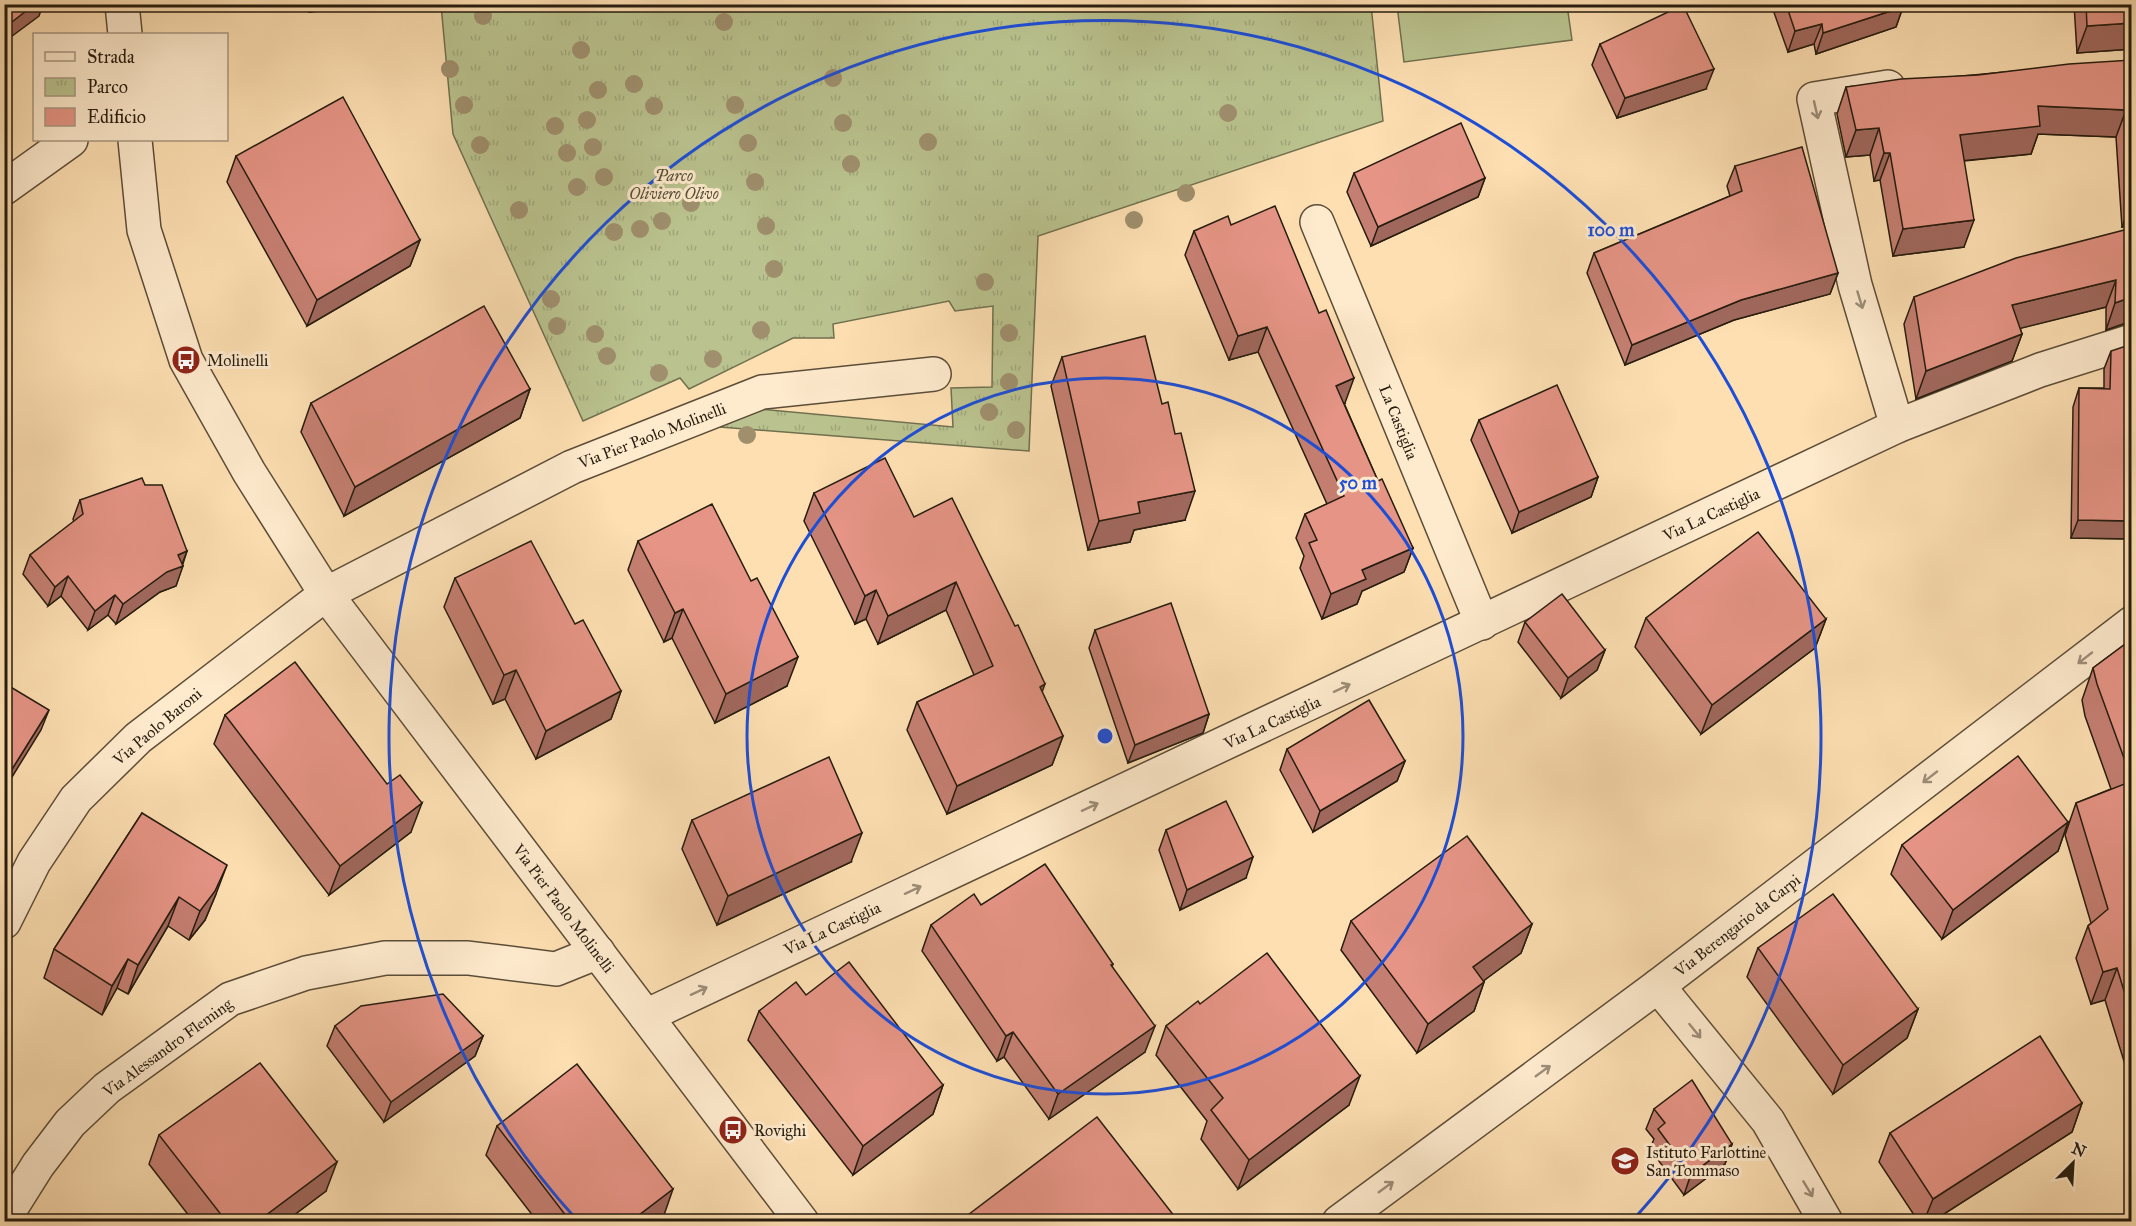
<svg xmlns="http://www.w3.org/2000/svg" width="2136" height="1226" viewBox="0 0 2136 1226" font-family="'IM FELL Great Primer',serif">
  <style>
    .green { fill: #bac38f; stroke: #70704f; stroke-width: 1.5 }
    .park { fill: url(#park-tufts); stroke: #70704f; stroke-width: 1.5 }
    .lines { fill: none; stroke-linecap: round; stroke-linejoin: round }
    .minor-casing { stroke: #5c4d38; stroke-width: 36 }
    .minor { stroke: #feeacd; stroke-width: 33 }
    .tree { fill: #9f8f6d }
    .wall { fill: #c57f72; stroke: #261c0f; stroke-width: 1.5 }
    .shaded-wall { fill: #a0685d; stroke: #261c0f; stroke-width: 1.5 }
    .building { fill: #e59485; stroke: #261c0f; stroke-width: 1.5 }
    .oneway { stroke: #9d8d78 }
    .ring { fill: none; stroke: #1d4ed8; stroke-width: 3 }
    .labels { text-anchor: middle; stroke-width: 6; stroke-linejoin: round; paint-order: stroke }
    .park-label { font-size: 16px; font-style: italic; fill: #524e35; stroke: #feeacd }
    .poi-label { font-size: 16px; fill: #261c0f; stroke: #feeacd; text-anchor: start }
    .street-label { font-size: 16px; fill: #261c0f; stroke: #feeacd }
    .centre { fill: #1d4ed8; stroke: #feeacd; stroke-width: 3 }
    .ring-label { font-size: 18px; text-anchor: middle; font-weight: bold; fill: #1d4ed8; stroke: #feeacd; stroke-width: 6; stroke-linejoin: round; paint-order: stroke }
  </style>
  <defs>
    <pattern id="park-tufts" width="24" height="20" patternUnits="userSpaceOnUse" patternTransform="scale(1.5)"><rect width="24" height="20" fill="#bac38f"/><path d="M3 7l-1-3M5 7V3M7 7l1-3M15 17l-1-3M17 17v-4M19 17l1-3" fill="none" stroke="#a0a77a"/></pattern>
  </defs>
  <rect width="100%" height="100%" fill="#fddfb2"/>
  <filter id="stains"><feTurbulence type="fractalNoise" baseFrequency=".00333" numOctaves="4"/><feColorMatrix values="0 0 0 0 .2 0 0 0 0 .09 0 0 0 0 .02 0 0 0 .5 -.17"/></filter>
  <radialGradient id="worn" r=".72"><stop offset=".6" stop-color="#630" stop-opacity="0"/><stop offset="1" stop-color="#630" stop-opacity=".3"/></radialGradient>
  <!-- green -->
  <path class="green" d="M1397 5H1567L1572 40 1404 62Z"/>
  <!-- park -->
  <path class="park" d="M441 5H1371L1383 121 1038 236 1029 451 719 427 758 409 953 427 951 388 992 387 993 306 955 311 949 301 833 324 834 338H793L689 389 680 378 583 421 453 134Z"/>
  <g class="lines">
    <!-- minor casing -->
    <g class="minor-casing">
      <g id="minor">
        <path d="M122 4 125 34"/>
        <path d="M1888 87 1814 99 1855 285 1897 426"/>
        <path d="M135 140 144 230 186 360 249 472 326 594 802 1222"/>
        <path d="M4 188 71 140"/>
        <path d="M1317 222 1482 623"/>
        <path d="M4 922 34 862 76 799 138 738 326 594 572 467 762 392 934 374"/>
        <path d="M1658 986 1768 1121 1826 1222"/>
        <path d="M646 1016 1897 426 2040 370 2132 341"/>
        <path d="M6 1222 11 1208 38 1165 70 1123 107 1088 230 999 306 973 385 958H468L556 969 598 952"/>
        <path d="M1339 1222 1658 986 2132 623"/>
      </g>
    </g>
    <!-- minor -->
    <use href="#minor" class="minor"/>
  </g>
  <!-- trees -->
  <g class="tree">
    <circle cx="483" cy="16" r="9"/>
    <circle cx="724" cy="22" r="9"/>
    <circle cx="581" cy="50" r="9"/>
    <circle cx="450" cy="69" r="9"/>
    <circle cx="833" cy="78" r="9"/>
    <circle cx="634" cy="84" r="9"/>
    <circle cx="598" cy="90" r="9"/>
    <circle cx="464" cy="105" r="9"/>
    <circle cx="735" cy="105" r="9"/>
    <circle cx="654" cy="106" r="9"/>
    <circle cx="1228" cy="113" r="9"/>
    <circle cx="587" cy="120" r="9"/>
    <circle cx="843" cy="123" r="9"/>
    <circle cx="555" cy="126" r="9"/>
    <circle cx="928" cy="142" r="9"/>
    <circle cx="748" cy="143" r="9"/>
    <circle cx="480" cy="145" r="9"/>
    <circle cx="593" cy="147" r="9"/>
    <circle cx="567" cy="153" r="9"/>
    <circle cx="851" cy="164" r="9"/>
    <circle cx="604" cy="177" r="9"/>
    <circle cx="755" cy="182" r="9"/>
    <circle cx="577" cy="187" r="9"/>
    <circle cx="1186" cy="193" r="9"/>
    <circle cx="691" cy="203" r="9"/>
    <circle cx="519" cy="210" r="9"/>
    <circle cx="1134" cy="220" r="9"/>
    <circle cx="662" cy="221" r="9"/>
    <circle cx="766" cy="226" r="9"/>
    <circle cx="640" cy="229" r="9"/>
    <circle cx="614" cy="232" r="9"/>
    <circle cx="774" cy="269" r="9"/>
    <circle cx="985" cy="282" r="9"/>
    <circle cx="551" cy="299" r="9"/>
    <circle cx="557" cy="326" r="9"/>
    <circle cx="761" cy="330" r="9"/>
    <circle cx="1009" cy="333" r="9"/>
    <circle cx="595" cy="334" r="9"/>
    <circle cx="607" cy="356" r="9"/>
    <circle cx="713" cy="359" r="9"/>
    <circle cx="659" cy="373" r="9"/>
    <circle cx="1009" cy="382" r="9"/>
    <circle cx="989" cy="412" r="9"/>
    <circle cx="1016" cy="430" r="9"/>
    <circle cx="747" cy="435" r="9"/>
  </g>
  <!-- wall -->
  <g class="wall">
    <path d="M309 4H363L362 6 309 12Z"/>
    <path d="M1771 4H1902L1903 7 1896 27 1816 54 1814 44 1788 52Z"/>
    <path d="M2074 4H2132V49L2077 53Z"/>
    <path d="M1600 44 1706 89 1617 118 1592 65Z"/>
    <path d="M2132 60V323H2126L2106 330V307L2020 328 2022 334 2012 361 1916 399 1904 324 1914 297 2126 230V226L2122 227 2116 137 2038 134 2031 154 1964 161V247L1893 256 1880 180 1874 181 1870 155 1846 157 1837 114 1846 87Z"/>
    <path d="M236 156 420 240 410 266 307 326 227 182Z"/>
    <path d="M1735 166 1838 273 1830 294 1734 320 1625 365 1587 273 1594 253 1730 196 1727 186Z"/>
    <path d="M1354 173 1485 178 1478 197 1371 246 1347 192Z"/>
    <path d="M1231 225 1345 403H1344L1378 481 1413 548 1404 572 1362 591 1357 604 1322 619 1300 568 1304 556 1296 538 1305 514 1327 504 1258 352 1229 360 1185 255 1194 231Z"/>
    <path d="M2111 351 2132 539 2071 538 2073 407 2079 388H2104V369Z"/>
    <path d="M1062 357 1185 520 1134 530 1130 542 1088 550 1051 386Z"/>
    <path d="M530 389 520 418 344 516 301 432 311 403Z"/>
    <path d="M1479 420 1598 477 1591 497 1512 533 1471 440Z"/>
    <path d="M145 485 187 551 176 586 160 592 116 624 108 615 88 630 61 596 48 606 23 574 30 555 74 522 73 519 80 500Z"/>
    <path d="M814 493 914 517 1042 692 1063 736 1052 765 947 814 907 730 917 702 974 675 946 610 878 644 866 619 855 624 804 521Z"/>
    <path d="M638 541 787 686 715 723 672 638 664 642 628 570Z"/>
    <path d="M455 578 575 624 621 691 611 719 536 759 505 699 493 704 444 607Z"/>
    <path d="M1646 618 1826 619 1815 648 1701 734 1635 647Z"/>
    <path d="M1525 622 1605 650 1597 670 1561 698 1518 642Z"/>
    <path d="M1095 630 1209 714 1203 733 1128 763 1089 648Z"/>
    <path d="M2132 639V1087L2105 1000 2091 1004 2076 958 2088 926 2091 923 2065 835 2076 803 2111 789 2085 716 2082 700 2093 668Z"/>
    <path d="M225 715 411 832 329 895 214 744Z"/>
    <path d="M1287 749 1405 761 1397 781 1313 832 1280 770Z"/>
    <path d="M142 813 216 894 205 920 189 940 168 926 128 994 117 988 102 1015 44 978 54 949Z"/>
    <path d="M692 820 851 862 717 925 682 849Z"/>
    <path d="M2068 822 2058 851 1942 939 1891 874 1902 845Z"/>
    <path d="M1166 830 1246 878 1180 910 1159 850Z"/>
    <path d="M981 905 1113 964 1112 967 1145 1052 1049 1119 1004 1057 997 1061 922 951 931 925Z"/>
    <path d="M1351 921 1532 924 1521 953 1483 981 1484 982 1474 1011 1417 1053 1341 950Z"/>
    <path d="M1758 948 1918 1009 1907 1038 1833 1094 1747 977Z"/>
    <path d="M806 995 943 1085 933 1114 853 1175 748 1040 759 1011Z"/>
    <path d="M1200 1004 1349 1105 1238 1189 1201 1139 1207 1121 1156 1055 1166 1026Z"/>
    <path d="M335 1026 483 1036 475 1056 384 1122 327 1046Z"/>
    <path d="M2082 1103 2072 1132 1933 1221H1918L1879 1162 1890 1133Z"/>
    <path d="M1654 1109 1732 1144 1725 1164 1684 1195 1650 1149 1654 1139 1646 1129Z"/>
    <path d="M497 1126 663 1218 658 1221H537L486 1155Z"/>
    <path d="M159 1135 326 1191 286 1221H193L149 1164Z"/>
  </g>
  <!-- shaded-wall -->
  <g class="shaded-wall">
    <path d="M35 4H43L39 16 4 42V28Z"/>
    <path d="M312 4H363L362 6 309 12Z"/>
    <path d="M1903 7 1896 27 1816 54 1823 33Z"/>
    <path d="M2132 23V49L2077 53 2087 26Z"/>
    <path d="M1822 24 1814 44 1788 52 1795 31Z"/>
    <path d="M1714 69 1706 89 1617 118 1625 98Z"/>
    <path d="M2038 106 2126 110 2116 137 2038 134 2031 154 1950 162 1960 135Z"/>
    <path d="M1879 128 1870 155 1846 157 1856 130Z"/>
    <path d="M1884 153H1890L1880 180 1874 181Z"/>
    <path d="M1485 178 1478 197 1371 246 1378 227Z"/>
    <path d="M2132 199V210L2126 226 2122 227Z"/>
    <path d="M1974 220 1964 247 1893 256 1903 229Z"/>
    <path d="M420 240 410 266 307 326 317 300Z"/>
    <path d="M1838 273 1830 294 1734 320 1625 365 1632 345 1741 300Z"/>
    <path d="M2116 280 2106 307 2002 333 2012 305Z"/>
    <path d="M2132 297V323H2126L2106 330 2115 303Z"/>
    <path d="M1267 327 1258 352 1229 360 1238 336Z"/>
    <path d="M2022 334 2012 361 1916 399 1926 371Z"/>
    <path d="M1354 378 1345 403 1327 410 1336 386Z"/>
    <path d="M530 389 520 418 344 516 355 487Z"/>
    <path d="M1598 477 1591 497 1512 533 1519 512Z"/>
    <path d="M1195 491 1185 520 1134 530 1130 542 1088 550 1099 521 1138 502Z"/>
    <path d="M2078 520 2132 521V539L2071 538Z"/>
    <path d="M1413 548 1404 572 1362 591 1357 604 1322 619 1331 594 1362 570Z"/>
    <path d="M187 551 181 567 183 566 176 586 160 592 116 624 123 604 178 555Z"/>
    <path d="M68 576 61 596 48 606 55 587Z"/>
    <path d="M956 582 946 610 878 644 888 616Z"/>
    <path d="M876 590 866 619 855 624 865 596Z"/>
    <path d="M115 595 108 615 88 630 95 611Z"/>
    <path d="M683 609 672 638 664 642 675 613Z"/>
    <path d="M1826 619 1815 648 1701 734 1712 705Z"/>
    <path d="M1605 650 1597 670 1561 698 1568 678Z"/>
    <path d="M798 657 787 686 715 723 726 694Z"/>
    <path d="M516 670 505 699 493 704 504 675Z"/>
    <path d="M1045 684 1035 712 1040 687Z"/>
    <path d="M621 691 611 719 536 759 546 731Z"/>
    <path d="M49 710 41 730 4 790V782Z"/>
    <path d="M1209 714 1203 733 1128 763 1135 745Z"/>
    <path d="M1063 736 1052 765 947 814 957 786Z"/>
    <path d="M1405 761 1397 781 1313 832 1320 811Z"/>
    <path d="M422 803 411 832 329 895 340 866Z"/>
    <path d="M2068 822 2058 851 1942 939 1953 910Z"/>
    <path d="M862 833 851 862 717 925 728 896Z"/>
    <path d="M1253 857 1246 878 1180 910 1187 890Z"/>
    <path d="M227 865 216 894 205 920 189 940 200 911Z"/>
    <path d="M179 897 168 926 128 994 138 965Z"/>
    <path d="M1532 924 1521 953 1463 996 1473 967Z"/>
    <path d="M128 959 117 988 102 1015 112 986Z"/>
    <path d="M2117 968 2105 1000 2091 1004 2103 972Z"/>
    <path d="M1484 982 1474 1011 1417 1053 1428 1024Z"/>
    <path d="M1918 1009 1907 1038 1833 1094 1843 1065Z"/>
    <path d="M1155 1026 1145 1052 1049 1119 1058 1094Z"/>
    <path d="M1013 1032 1004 1057 997 1061 1006 1036Z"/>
    <path d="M483 1036 475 1056 384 1122 391 1102Z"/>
    <path d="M1360 1076 1349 1105 1238 1189 1249 1160Z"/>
    <path d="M943 1085 933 1114 853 1175 863 1146Z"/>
    <path d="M2082 1103 2072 1132 1933 1221H1924L1933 1199Z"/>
    <path d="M1732 1144 1725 1164 1684 1195 1691 1174Z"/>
    <path d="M337 1162 326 1191 286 1221H258Z"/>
    <path d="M673 1189 663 1218 658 1221H631Z"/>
  </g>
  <!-- building -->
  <g class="building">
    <path d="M4 4H35L4 28Z"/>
    <path d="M1786 4H1902L1903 7 1823 33 1822 24 1795 31Z"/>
    <path d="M2086 4H2132V23L2087 26Z"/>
    <path d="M1683 5 1714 69 1625 98 1600 44Z"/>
    <path d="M2132 60V199L2126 110 2038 106 2040 126 1960 135 1974 220 1903 229 1890 153H1884L1879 128 1856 130 1846 87 1901 79 1978 75 2069 64Z"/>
    <path d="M343 97 420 240 317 300 236 156Z"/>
    <path d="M1461 123 1485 178 1378 227 1354 173Z"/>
    <path d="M1802 147 1838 273 1741 300 1632 345 1594 253 1742 191 1735 166Z"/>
    <path d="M1275 206 1319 313 1326 310 1354 378 1336 386 1378 481 1382 479 1413 548 1362 570 1366 579 1331 594 1309 543 1317 540 1305 514 1344 496 1267 327 1238 336 1194 231 1228 216 1231 225Z"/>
    <path d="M2132 228V297L2115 303 2116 280 2012 305 2022 334 1926 371 1914 297 2016 258Z"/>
    <path d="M484 306 530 389 355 487 311 403Z"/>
    <path d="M1145 336 1162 404 1168 402 1175 434 1181 433 1195 491 1138 502 1140 513 1099 521 1062 357Z"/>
    <path d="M2132 344V521L2078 520 2079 388 2110 389 2111 351Z"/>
    <path d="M1557 385 1598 477 1519 512 1479 420Z"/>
    <path d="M885 458 914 517 952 498 1015 626 1018 625 1045 684 1040 687 1063 736 957 786 917 702 993 666 956 582 888 616 876 590 865 596 814 493Z"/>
    <path d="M142 478 145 485H162L187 551 178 555 183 566 167 572 123 604 115 595 95 611 68 576 55 587 30 555 83 514 80 500Z"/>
    <path d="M712 504 751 581 757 578 798 657 726 694 683 609 675 613 638 541Z"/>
    <path d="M1758 532 1826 619 1712 705 1646 618Z"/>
    <path d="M531 541 575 624 583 620 621 691 546 731 516 670 504 675 455 578Z"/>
    <path d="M1562 594 1605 650 1568 678 1525 622Z"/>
    <path d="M1171 603 1209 714 1135 745 1095 630Z"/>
    <path d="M2132 639V780L2097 684 2093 668Z"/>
    <path d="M295 662 387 784 400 775 422 803 340 866 225 715Z"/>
    <path d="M4 683 49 710 4 782Z"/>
    <path d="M1369 700 1405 761 1320 811 1287 749Z"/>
    <path d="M2018 756 2068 822 1953 910 1902 845Z"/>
    <path d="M829 757 862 833 728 896 692 820Z"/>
    <path d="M2132 781V1017L2117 968 2103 972 2088 926 2108 909 2076 803Z"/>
    <path d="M1226 801 1253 857 1187 890 1166 830Z"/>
    <path d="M142 813 227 865 215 891 200 911 179 897 138 965 128 959 112 986 54 949Z"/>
    <path d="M1467 836 1532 924 1473 967 1484 982 1428 1024 1351 921Z"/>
    <path d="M1045 864 1113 964 1111 965 1155 1026 1058 1094 1013 1032 1006 1036 931 925 974 894 981 905Z"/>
    <path d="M1833 894 1918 1009 1843 1065 1758 948Z"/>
    <path d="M1267 953 1360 1076 1249 1160 1211 1110 1223 1098 1166 1026 1198 1001 1200 1004Z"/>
    <path d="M849 962 943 1085 863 1146 759 1011 796 982 806 995Z"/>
    <path d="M443 994 483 1036 391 1102 335 1026 361 1006Z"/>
    <path d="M2040 1036 2082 1103 1933 1199 1890 1133Z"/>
    <path d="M260 1063 337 1162 258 1221H226L159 1135Z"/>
    <path d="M577 1064 673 1189 631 1221H570L497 1126Z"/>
    <path d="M1692 1080 1732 1144 1691 1174 1658 1129 1665 1123 1654 1109Z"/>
    <path d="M1097 1117 1175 1217 1168 1221H960Z"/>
    <path d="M2132 1213V1221H2109Z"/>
  </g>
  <!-- one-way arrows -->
  <defs><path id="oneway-shaft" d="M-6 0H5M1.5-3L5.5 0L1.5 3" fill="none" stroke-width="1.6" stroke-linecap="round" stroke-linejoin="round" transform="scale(1.5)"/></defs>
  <g class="oneway">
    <use href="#oneway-shaft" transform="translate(1816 110) rotate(77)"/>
    <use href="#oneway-shaft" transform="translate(1860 300) rotate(73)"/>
    <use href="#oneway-shaft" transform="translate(2085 658) rotate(142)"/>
    <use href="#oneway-shaft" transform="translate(1342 688) rotate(-25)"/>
    <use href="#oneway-shaft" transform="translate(1930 777) rotate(142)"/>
    <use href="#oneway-shaft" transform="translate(1090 807) rotate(-25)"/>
    <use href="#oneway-shaft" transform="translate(913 890) rotate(-25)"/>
    <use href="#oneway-shaft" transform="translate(699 991) rotate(-25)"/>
    <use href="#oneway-shaft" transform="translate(1695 1031) rotate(51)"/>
    <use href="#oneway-shaft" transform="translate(1543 1071) rotate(-36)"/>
    <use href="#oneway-shaft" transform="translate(1386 1187) rotate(-36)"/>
    <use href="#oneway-shaft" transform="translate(1808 1189) rotate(59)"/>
  </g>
  <!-- distance rings -->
  <g class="ring">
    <circle cx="1105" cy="736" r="358"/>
    <path d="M577 1220A716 716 0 1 1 1633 1220"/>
  </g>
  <!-- icons -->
  <defs>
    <g id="bus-disc" transform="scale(1.5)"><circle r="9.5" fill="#8f2418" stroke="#feeacd"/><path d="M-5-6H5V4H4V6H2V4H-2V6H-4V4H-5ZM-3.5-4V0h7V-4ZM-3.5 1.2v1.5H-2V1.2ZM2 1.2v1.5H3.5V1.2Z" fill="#fff"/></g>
    <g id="school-disc" transform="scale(1.5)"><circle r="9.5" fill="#8f2418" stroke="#feeacd"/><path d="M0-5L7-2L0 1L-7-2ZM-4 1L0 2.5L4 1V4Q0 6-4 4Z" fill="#fff"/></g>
  </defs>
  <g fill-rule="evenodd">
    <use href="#bus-disc" x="186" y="360"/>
    <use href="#bus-disc" x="733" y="1130"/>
    <use href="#school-disc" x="1625" y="1161"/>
  </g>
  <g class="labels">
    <!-- park labels -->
    <g class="park-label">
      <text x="674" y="181">Parco<tspan x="674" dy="18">Oliviero Olivo</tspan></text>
    </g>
    <!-- poi labels -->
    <g class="poi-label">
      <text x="207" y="366">Molinelli</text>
      <text x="754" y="1136">Rovighi</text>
      <text x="1646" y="1158">Istituto Farlottine<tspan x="1646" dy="18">San Tommaso</tspan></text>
    </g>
    <!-- street labels -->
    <g class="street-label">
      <text transform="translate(1399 422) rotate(68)" y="6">La Castiglia</text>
      <text transform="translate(652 435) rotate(-21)" y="6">Via Pier Paolo Molinelli</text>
      <text transform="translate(1711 514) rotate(-25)" y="6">Via La Castiglia</text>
      <text transform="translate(1272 722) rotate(-25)" y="6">Via La Castiglia</text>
      <text transform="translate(157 726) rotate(-40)" y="6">Via Paolo Baroni</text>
      <text transform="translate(564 908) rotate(53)" y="6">Via Pier Paolo Molinelli</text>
      <text transform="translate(1737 925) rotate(-38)" y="6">Via Berengario da Carpi</text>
      <text transform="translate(832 928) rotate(-25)" y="6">Via La Castiglia</text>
      <text transform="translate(167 1047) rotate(-36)" y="6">Via Alessandro Fleming</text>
    </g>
  </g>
  <circle cx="1105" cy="736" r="9" class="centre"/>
  <g class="ring-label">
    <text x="1611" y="236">100 m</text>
    <text x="1358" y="489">50 m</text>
  </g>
  <!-- margin -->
  <rect width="2136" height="1226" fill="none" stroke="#fddfb2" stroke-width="24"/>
  <rect x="6" y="6" width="2124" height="1214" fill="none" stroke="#261c0f" stroke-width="3"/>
  <rect x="12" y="12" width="2112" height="1202" fill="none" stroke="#261c0f" stroke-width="1.5"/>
  <!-- legend -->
  <rect x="33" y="33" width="195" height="108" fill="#feeacd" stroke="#a89881" stroke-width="1.5"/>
  <rect x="45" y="52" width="30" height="9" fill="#feeacd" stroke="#a89881" stroke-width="1.5"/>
  <text x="87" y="63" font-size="18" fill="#261c0f">Strada</text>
  <rect x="45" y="78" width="30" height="18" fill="url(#park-tufts)" stroke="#a89881" stroke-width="1.5"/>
  <text x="87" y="93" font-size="18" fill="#261c0f">Parco</text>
  <rect x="45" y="108" width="30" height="18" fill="#e59485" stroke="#a89881" stroke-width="1.5"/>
  <text x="87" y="123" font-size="18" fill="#261c0f">Edificio</text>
  <!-- north arrow -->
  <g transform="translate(2073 1163) rotate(24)" stroke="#feeacd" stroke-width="4.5" paint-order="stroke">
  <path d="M0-4.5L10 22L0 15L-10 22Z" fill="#261c0f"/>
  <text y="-9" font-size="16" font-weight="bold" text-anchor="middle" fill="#261c0f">N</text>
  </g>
  <rect width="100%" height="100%" filter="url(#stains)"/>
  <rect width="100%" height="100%" fill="url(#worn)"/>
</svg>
